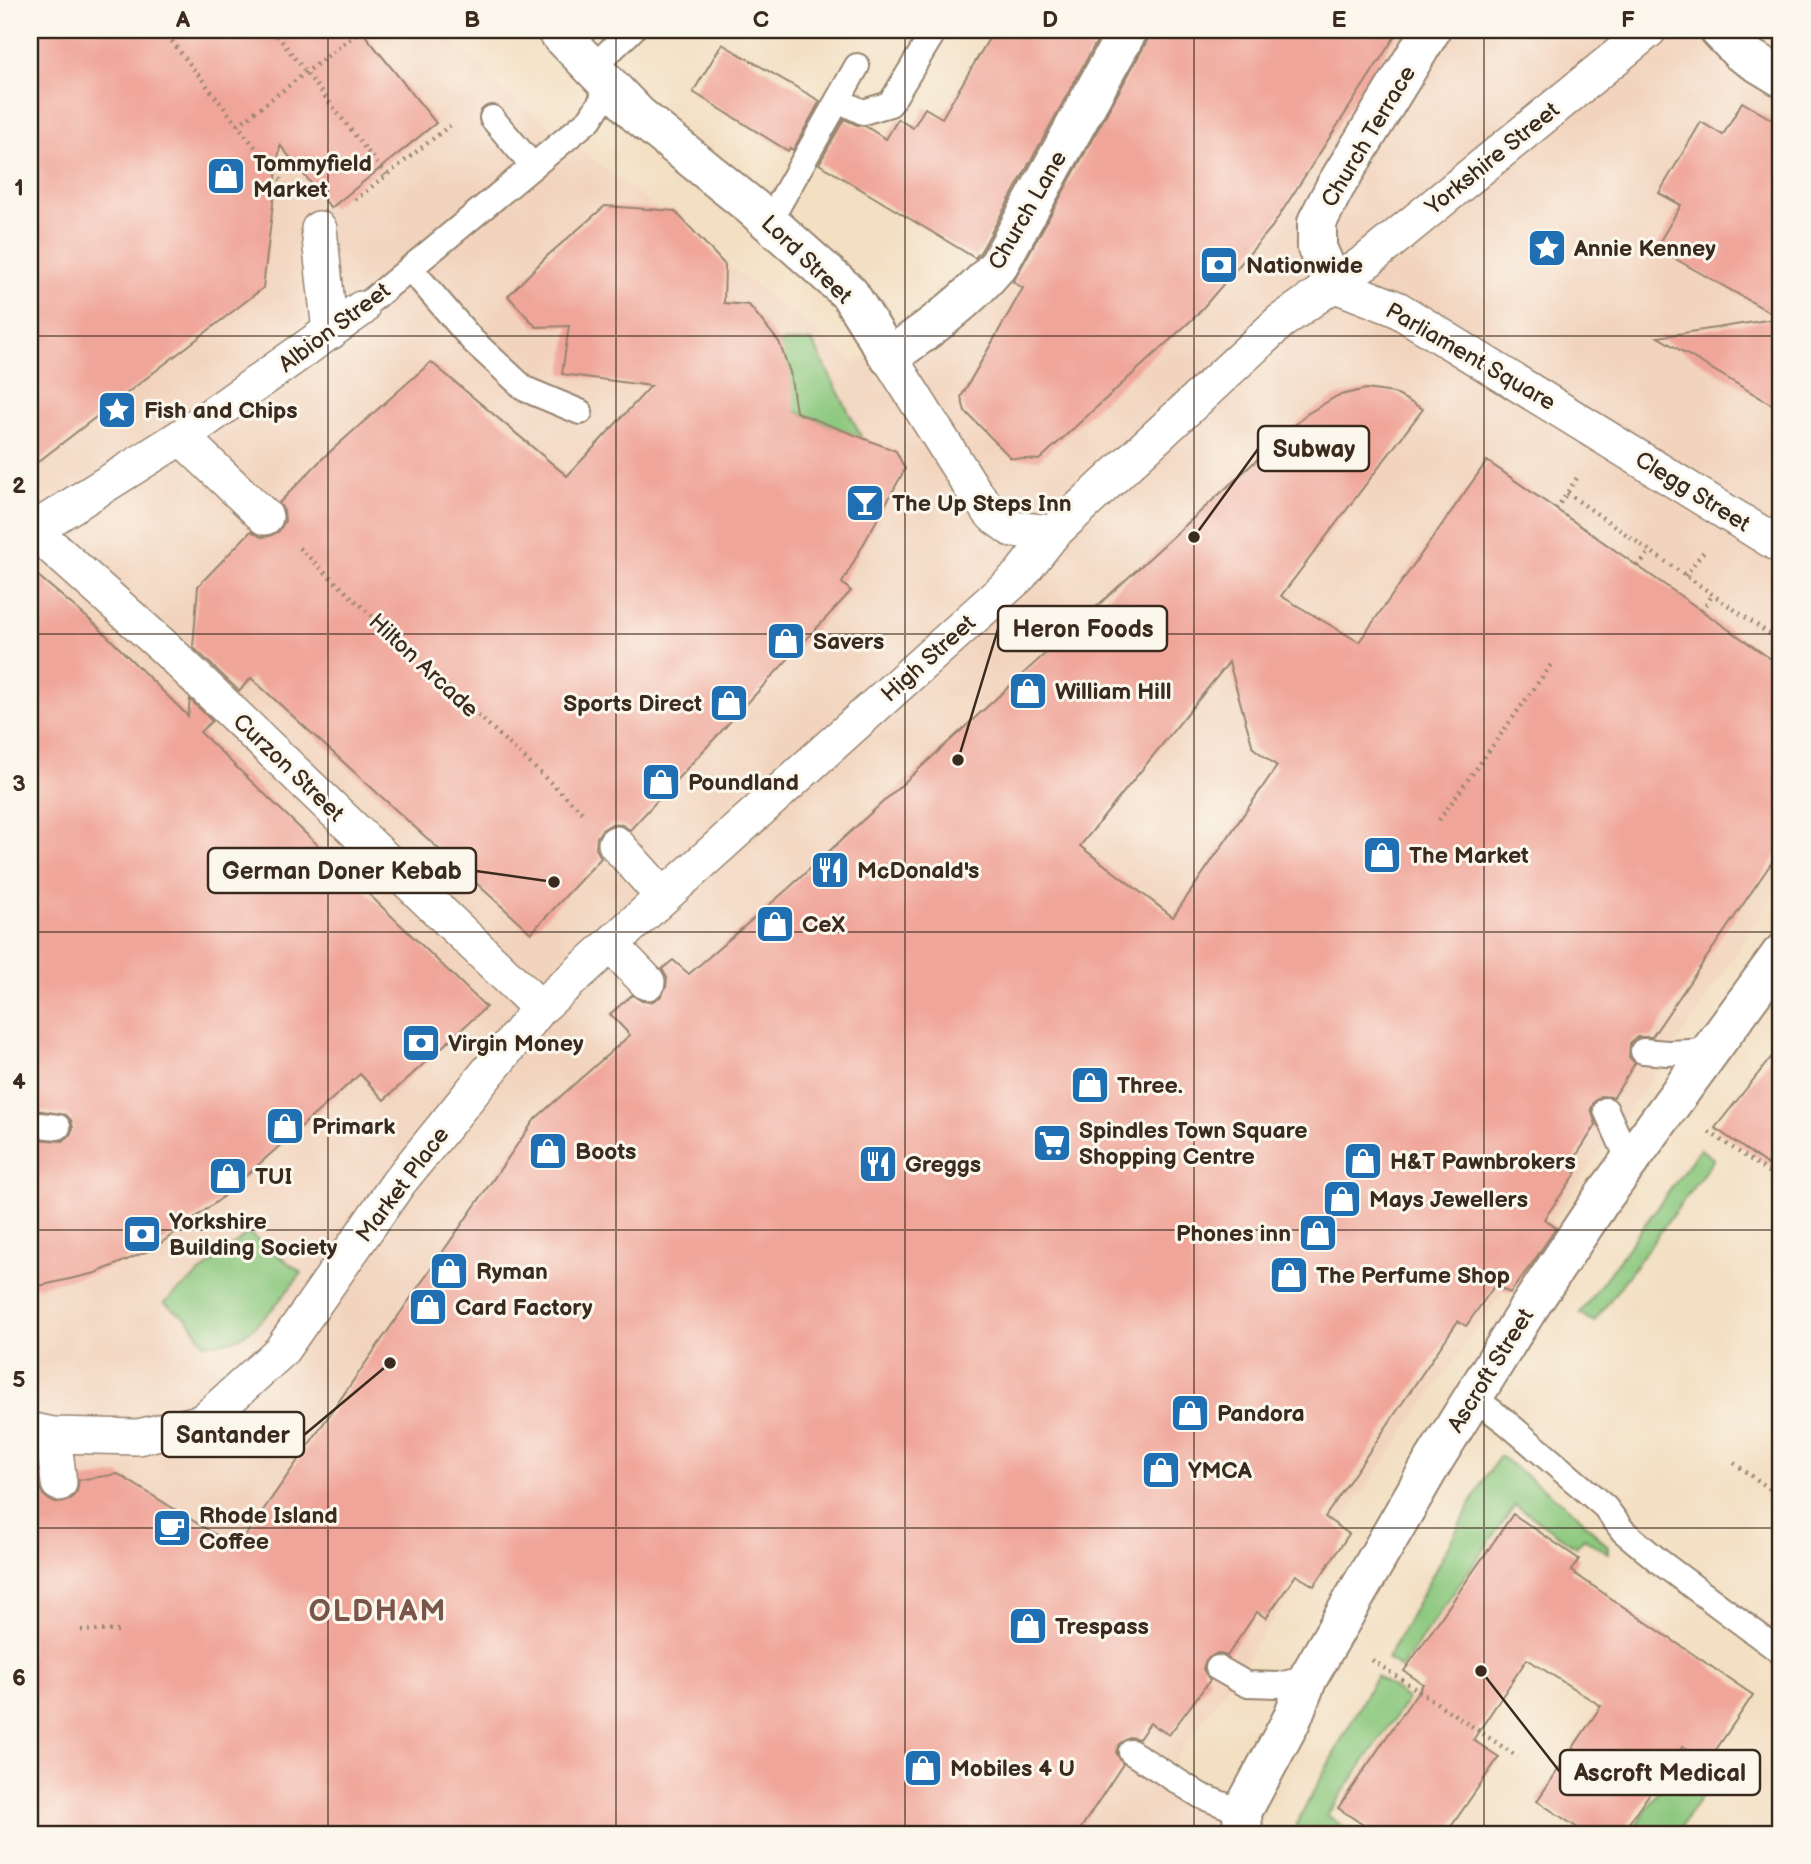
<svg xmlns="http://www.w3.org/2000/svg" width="1811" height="1864" viewBox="0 0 1811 1864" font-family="'Balsamiq Sans',sans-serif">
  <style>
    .built { fill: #f2d4be }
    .green { fill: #8bc87e; stroke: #63794e; stroke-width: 2 }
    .building { fill: #f0a599; fill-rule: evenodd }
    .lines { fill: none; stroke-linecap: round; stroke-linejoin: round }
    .service-casing { stroke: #978470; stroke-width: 28 }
    .pedestrian-casing { stroke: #978470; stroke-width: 38 }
    .minor-casing { stroke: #978470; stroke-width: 42 }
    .path { stroke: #978470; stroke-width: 4.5; stroke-dasharray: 2 5; stroke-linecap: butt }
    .service { stroke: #fff; stroke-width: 24 }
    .pedestrian { stroke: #fff; stroke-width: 35 }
    .minor { stroke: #fff; stroke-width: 38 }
    .grid { fill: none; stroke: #3b2a1e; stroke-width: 2; stroke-opacity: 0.55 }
    .labels { text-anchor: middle; stroke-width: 6; stroke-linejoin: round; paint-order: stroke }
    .street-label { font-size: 23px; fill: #3b2a1e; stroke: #fbf7ec }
    .poi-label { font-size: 23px; font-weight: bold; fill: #3b2a1e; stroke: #fbf7ec; text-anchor: start }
    .district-label { font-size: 30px; font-weight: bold; letter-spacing: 2px; fill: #7a5549; stroke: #fbf7ec }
    .leader { fill: none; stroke: #3b2a1e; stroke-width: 2.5 }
    .callout-dot { fill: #3b2a1e; stroke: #fbf7ec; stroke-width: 2.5 }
    .callout { fill: #fbf7ec; stroke: #3b2a1e; stroke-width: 2.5 }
    .callout-label { font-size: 24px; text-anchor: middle; font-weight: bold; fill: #3b2a1e }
    .neatline { fill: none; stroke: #3b2a1e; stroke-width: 2.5 }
    .grid-label { font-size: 23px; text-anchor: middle; font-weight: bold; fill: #3b2a1e }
  </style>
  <rect width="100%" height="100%" fill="#fbf7ec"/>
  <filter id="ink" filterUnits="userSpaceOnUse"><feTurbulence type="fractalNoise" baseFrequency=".0143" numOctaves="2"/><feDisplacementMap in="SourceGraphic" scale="14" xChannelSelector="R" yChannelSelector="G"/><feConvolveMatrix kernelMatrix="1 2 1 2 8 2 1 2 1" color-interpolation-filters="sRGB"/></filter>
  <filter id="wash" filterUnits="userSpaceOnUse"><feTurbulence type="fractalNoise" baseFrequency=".00686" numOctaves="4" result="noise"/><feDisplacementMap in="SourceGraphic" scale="28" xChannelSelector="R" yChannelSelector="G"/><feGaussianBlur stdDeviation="1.57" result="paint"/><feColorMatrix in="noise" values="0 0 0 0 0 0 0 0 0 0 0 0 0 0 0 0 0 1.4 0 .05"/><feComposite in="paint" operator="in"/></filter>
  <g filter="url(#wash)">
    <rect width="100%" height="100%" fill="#f3dfc2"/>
    <!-- built -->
    <path class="built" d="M30 30H443L501 88 855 363 949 305 1125 30H1781V884L1698 1012 1157 1786 1238 1834H30Z"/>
    <!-- green -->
    <g class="green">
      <path d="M812 341 862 438 789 409 779 342Z"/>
      <path d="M1700 1149 1714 1159 1594 1322 1580 1313Z"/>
      <path d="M248 1233 302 1273C284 1294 259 1330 233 1340 224 1343 213 1342 205 1344L188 1319 164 1303Z"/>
      <path d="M1500 1456 1577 1514 1608 1547V1554L1584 1538 1576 1547 1515 1505 1401 1668 1387 1659 1487 1474Z"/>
      <path d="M1376 1676 1408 1699 1327 1815 1354 1834H1307L1297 1828 1296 1824Z"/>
      <path d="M1684 1754 1716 1775 1676 1834H1630Z"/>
    </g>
    <g id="blocks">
      <!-- building -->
      <g class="building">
        <path d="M30 30H361L436 123 331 208 280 145 263 288 30 468Z"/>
        <path d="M994 30H1103L981 251 975 258 819 164 844 119 857 125 865 126 886 139 898 119 913 128 925 108 942 118Z"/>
        <path d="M1150 30H1399L1272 227 1196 316 1039 460 1011 458 965 411 961 397 1023 288 1013 282 1147 41Z"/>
        <path d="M722 44 820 101 793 150 790 148 788 151 693 92Z"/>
        <path d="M1742 102 1781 125V410L1658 337 1780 318 1656 248 1681 205 1659 193 1701 122 1723 135Z"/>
        <path d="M605 206 675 211 725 265 724 303 749 305 779 342 790 372 796 412 896 451 905 469 842 583 851 591 630 830 622 825 612 824 602 830 597 837 596 848 601 858 531 933 251 678 239 691 193 647 198 586 251 531 261 537 270 536 279 531 285 521 284 511 279 503 324 457 431 362 567 476 651 386 562 374 569 326 536 327 508 296 547 256Z"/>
        <path d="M1366 389 1394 393 1423 409 1281 596 1359 642 1487 461 1781 666V849L1652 1037H1637L1630 1043 1629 1057 1635 1063 1614 1097 1601 1096 1594 1102 1591 1109 1596 1125 1569 1167 1577 1172 1544 1219 1556 1228 1533 1262 1510 1293 1495 1285 1466 1326 1458 1321 1325 1517 1349 1534 1314 1586 1296 1575 1266 1618 1257 1612 1227 1656 1217 1653 1206 1660 1203 1669 1210 1680 1169 1735 1150 1723 1139 1739 1131 1737 1119 1744 1116 1752 1123 1764 1077 1834H48L30 1821V1487L39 1486 43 1495 51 1501 62 1503 71 1499 77 1491 79 1480 118 1474 237 1548 535 1119 630 1035 610 1014 632 995 642 1001 651 1002 660 997 666 987 667 978 662 969 673 960 689 974 790 887 1307 414 1337 396ZM1229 662 1253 748 1277 766 1173 917 1080 846Z"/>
        <path d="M30 569 97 626 188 716 190 699 212 721 200 732 486 1007 384 1100 360 1074 219 1200 153 1249 96 1273 30 1288V1139L63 1141 70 1135 73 1128 71 1120 66 1115 30 1109Z"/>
        <path d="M1781 1045V1174L1715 1128Z"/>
        <path d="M1513 1514 1579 1559 1571 1571 1753 1695 1707 1763 1683 1746 1621 1834H1587L1537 1801 1601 1706 1527 1659 1473 1740 1499 1757 1446 1834H1377L1338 1808 1423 1684 1404 1671Z"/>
      </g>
    </g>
  </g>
  <g filter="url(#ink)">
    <use href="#blocks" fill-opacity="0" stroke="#978470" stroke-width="2"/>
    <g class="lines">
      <!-- service casing -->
      <g class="service-casing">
        <g id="service">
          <path d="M592 68 632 30"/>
          <path d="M838 100 863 112 890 104 935 30"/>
          <path d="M492 118 533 166"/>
          <path d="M769 222 857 66"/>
          <path d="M410 268 473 341 525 389 580 412"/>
          <path d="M361 309 590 119 610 87"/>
          <path d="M1643 1051 1667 1053 1712 1051"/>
          <path d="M1606 1110 1630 1163"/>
          <path d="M30 1124 58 1127"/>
          <path d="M1473 1397 1506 1422 1605 1507 1623 1531 1660 1562 1781 1652"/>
          <path d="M1218 1668 1246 1684 1279 1685 1308 1678"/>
          <path d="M1131 1752 1201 1796 1242 1812"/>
        </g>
      </g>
      <!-- pedestrian casing -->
      <g class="pedestrian-casing">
        <g id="pedestrian">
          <path d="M319 229 330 332"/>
          <path d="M1333 284 1397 309 1781 546"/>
          <path d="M889 357 975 493 994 516 1012 529 1053 533"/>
          <path d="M181 437 265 517"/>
          <path d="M33 530 165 648 540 1008"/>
          <path d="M30 532 181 437 361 309"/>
          <path d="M616 844 663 896"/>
          <path d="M612 946 647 982"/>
          <path d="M30 1430 53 1435 138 1437 203 1422 281 1351 399 1182 540 1008 1020 575 1053 533 1280 322 1368 260 1649 30"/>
          <path d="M53 1435 59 1483"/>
        </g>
      </g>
      <!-- minor casing -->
      <g class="minor-casing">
        <g id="minor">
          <path d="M556 30 638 115 752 207 849 293 889 357C929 329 967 302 999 264L1128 30"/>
          <path d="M1719 30 1740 52 1781 77"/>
          <path d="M1333 284 1317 248V222L1335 187 1431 30"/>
          <path d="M1243 1834 1242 1812 1291 1721 1308 1678 1431 1465 1526 1312 1601 1200 1781 954"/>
        </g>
      </g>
      <!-- path -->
      <g class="path">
        <path d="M163 30 292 194"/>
        <path d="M273 30 386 175"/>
        <path d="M238 125 361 30"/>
        <path d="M355 200 453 123"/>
        <path d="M1567 493 1781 642"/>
        <path d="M1556 509 1579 475"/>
        <path d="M299 548 582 812"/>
        <path d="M1638 567 1650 551"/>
        <path d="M1685 576 1704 551"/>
        <path d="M1702 611 1713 594"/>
        <path d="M1439 820 1553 662"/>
        <path d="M1709 1132 1781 1180"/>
        <path d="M1734 1463 1781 1497"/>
        <path d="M81 1630 121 1631"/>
        <path d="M1372 1660 1518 1757"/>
      </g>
      <!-- service -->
      <use href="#service" class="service"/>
      <!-- pedestrian -->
      <use href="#pedestrian" class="pedestrian"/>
      <!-- minor -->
      <use href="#minor" class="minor"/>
    </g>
  </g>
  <!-- grid -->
  <path class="grid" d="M328 30V1834M616 30V1834M905 30V1834M1194 30V1834M1484 30V1834M30 336H1781M30 634H1781M30 932H1781M30 1230H1781M30 1528H1781"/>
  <!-- icons -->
  <defs>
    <g id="shop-square" transform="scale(2.0125)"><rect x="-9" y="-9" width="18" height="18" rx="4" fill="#1f6fb2" stroke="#fbf7ec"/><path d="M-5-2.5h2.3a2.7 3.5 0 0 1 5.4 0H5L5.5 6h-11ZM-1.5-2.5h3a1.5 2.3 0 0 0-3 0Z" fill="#fff"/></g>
    <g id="sight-square" transform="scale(2.0125)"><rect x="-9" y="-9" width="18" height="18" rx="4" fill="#1f6fb2" stroke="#fbf7ec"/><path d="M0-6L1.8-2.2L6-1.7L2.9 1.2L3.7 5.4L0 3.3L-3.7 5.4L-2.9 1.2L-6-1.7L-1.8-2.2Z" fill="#fff"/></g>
    <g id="bank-square" transform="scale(2.0125)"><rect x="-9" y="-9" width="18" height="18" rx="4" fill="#1f6fb2" stroke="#fbf7ec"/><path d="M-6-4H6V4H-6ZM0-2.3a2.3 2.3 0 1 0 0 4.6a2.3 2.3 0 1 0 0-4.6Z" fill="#fff"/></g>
    <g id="bar-square" transform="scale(2.0125)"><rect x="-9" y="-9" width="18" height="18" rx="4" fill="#1f6fb2" stroke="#fbf7ec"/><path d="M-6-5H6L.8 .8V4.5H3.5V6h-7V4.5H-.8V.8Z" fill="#fff"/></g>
    <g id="restaurant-square" transform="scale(2.0125)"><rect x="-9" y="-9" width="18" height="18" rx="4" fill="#1f6fb2" stroke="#fbf7ec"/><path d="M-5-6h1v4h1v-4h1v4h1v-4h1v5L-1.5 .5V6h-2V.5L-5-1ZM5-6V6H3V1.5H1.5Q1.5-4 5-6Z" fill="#fff"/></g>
    <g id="supermarket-square" transform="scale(2.0125)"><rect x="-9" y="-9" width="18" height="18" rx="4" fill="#1f6fb2" stroke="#fbf7ec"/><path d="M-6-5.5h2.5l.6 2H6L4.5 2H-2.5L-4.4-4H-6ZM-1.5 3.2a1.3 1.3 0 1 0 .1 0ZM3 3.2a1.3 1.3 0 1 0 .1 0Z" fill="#fff"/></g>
    <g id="cafe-square" transform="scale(2.0125)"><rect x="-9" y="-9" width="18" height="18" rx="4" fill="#1f6fb2" stroke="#fbf7ec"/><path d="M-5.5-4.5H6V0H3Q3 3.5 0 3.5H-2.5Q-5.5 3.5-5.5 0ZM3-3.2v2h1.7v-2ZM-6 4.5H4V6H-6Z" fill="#fff"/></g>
  </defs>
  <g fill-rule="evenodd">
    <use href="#shop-square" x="226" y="176"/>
    <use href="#sight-square" x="1547" y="248"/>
    <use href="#bank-square" x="1219" y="265"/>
    <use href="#sight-square" x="117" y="410"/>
    <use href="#bar-square" x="865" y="503"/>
    <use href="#shop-square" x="786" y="641"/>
    <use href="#shop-square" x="1028" y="691"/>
    <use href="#shop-square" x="729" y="703"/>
    <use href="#shop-square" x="661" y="782"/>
    <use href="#shop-square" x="1382" y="855"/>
    <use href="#restaurant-square" x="830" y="870"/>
    <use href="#shop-square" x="775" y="924"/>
    <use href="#bank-square" x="421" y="1043"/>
    <use href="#shop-square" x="1090" y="1085"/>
    <use href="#shop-square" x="285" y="1126"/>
    <use href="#supermarket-square" x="1052" y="1143"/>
    <use href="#shop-square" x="548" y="1151"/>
    <use href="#shop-square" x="1363" y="1161"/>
    <use href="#restaurant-square" x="878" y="1164"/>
    <use href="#shop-square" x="228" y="1176"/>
    <use href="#shop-square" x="1342" y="1199"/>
    <use href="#shop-square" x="1318" y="1233"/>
    <use href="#bank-square" x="142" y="1234"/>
    <use href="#shop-square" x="449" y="1271"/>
    <use href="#shop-square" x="1289" y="1275"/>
    <use href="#shop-square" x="428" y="1307"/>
    <use href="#shop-square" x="1190" y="1413"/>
    <use href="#shop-square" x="1161" y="1470"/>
    <use href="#cafe-square" x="172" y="1528"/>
    <use href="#shop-square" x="1028" y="1626"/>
    <use href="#shop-square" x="923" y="1768"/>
  </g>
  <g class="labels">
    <!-- street labels -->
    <g class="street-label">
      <text transform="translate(1368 136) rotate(-59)" y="8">Church Terrace</text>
      <text transform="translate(1492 158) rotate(-39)" y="8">Yorkshire Street</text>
      <text transform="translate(1027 210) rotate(-60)" y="8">Church Lane</text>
      <text transform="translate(807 259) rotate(44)" y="8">Lord Street</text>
      <text transform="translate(334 327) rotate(-37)" y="8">Albion Street</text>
      <text transform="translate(1471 356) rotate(30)" y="8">Parliament Square</text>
      <text transform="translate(1693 491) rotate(32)" y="8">Clegg Street</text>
      <text transform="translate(928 658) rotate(-42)" y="8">High Street</text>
      <text transform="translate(424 665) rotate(43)" y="8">Hilton Arcade</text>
      <text transform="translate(289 767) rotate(44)" y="8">Curzon Street</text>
      <text transform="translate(402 1184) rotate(-53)" y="8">Market Place</text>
      <text transform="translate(1490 1370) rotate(-58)" y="8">Ascroft Street</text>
    </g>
    <!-- poi labels -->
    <g class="poi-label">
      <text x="253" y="171">Tommyfield<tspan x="253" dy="26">Market</tspan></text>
      <text x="1574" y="256">Annie Kenney</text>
      <text x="1246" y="273">Nationwide</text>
      <text x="144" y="418">Fish and Chips</text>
      <text x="892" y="511">The Up Steps Inn</text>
      <text x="813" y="649">Savers</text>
      <text x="1055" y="699">William Hill</text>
      <text x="702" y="711" text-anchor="end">Sports Direct</text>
      <text x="688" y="790">Poundland</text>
      <text x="1409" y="863">The Market</text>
      <text x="857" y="878">McDonald's</text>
      <text x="802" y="932">CeX</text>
      <text x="448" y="1051">Virgin Money</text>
      <text x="1117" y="1093">Three.</text>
      <text x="312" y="1134">Primark</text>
      <text x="1079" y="1138">Spindles Town Square<tspan x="1079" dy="26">Shopping Centre</tspan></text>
      <text x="575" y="1159">Boots</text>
      <text x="1390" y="1169">H&amp;T Pawnbrokers</text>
      <text x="905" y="1172">Greggs</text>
      <text x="255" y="1184">TUI</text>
      <text x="1369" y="1207">Mays Jewellers</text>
      <text x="169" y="1229">Yorkshire<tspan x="169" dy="26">Building Society</tspan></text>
      <text x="1291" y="1241" text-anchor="end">Phones inn</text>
      <text x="476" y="1279">Ryman</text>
      <text x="1316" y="1283">The Perfume Shop</text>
      <text x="455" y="1315">Card Factory</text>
      <text x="1217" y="1421">Pandora</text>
      <text x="1188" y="1478">YMCA</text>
      <text x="199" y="1523">Rhode Island<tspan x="199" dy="26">Coffee</tspan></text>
      <text x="1055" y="1634">Trespass</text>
      <text x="950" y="1776">Mobiles 4 U</text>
    </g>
    <!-- district labels -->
    <g class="district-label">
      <text x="378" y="1621">OLDHAM</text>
    </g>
  </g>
  <!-- callouts -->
  <path class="leader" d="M1194 537L1258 449M958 760L998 629M554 882L476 871M390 1363L304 1435M1481 1671L1560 1772"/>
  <g class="callout-dot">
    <circle cx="1194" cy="537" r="7"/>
    <circle cx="958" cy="760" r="7"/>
    <circle cx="554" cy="882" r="7"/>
    <circle cx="390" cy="1363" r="7"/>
    <circle cx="1481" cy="1671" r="7"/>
  </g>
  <g class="callout">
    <rect x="1258" y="426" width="111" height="45" rx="7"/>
    <rect x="998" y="606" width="169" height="45" rx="7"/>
    <rect x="208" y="848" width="268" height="45" rx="7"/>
    <rect x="162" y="1412" width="142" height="45" rx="7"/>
    <rect x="1560" y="1750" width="200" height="45" rx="7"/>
  </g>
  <g class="callout-label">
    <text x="1314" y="457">Subway</text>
    <text x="1083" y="637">Heron Foods</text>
    <text x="342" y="879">German Doner Kebab</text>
    <text x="233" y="1443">Santander</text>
    <text x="1660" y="1781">Ascroft Medical</text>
  </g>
  <!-- margin -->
  <rect width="1811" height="1864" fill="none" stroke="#fbf7ec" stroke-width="77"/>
  <rect x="38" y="38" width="1734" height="1788" class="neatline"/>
  <g class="grid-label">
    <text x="183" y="27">A</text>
    <text x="472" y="27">B</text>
    <text x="761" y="27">C</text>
    <text x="1050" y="27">D</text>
    <text x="1339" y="27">E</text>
    <text x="1628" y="27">F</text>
    <text x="19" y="195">1</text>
    <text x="19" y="493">2</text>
    <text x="19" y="791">3</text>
    <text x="19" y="1089">4</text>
    <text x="19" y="1387">5</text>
    <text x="19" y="1685">6</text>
  </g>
</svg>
